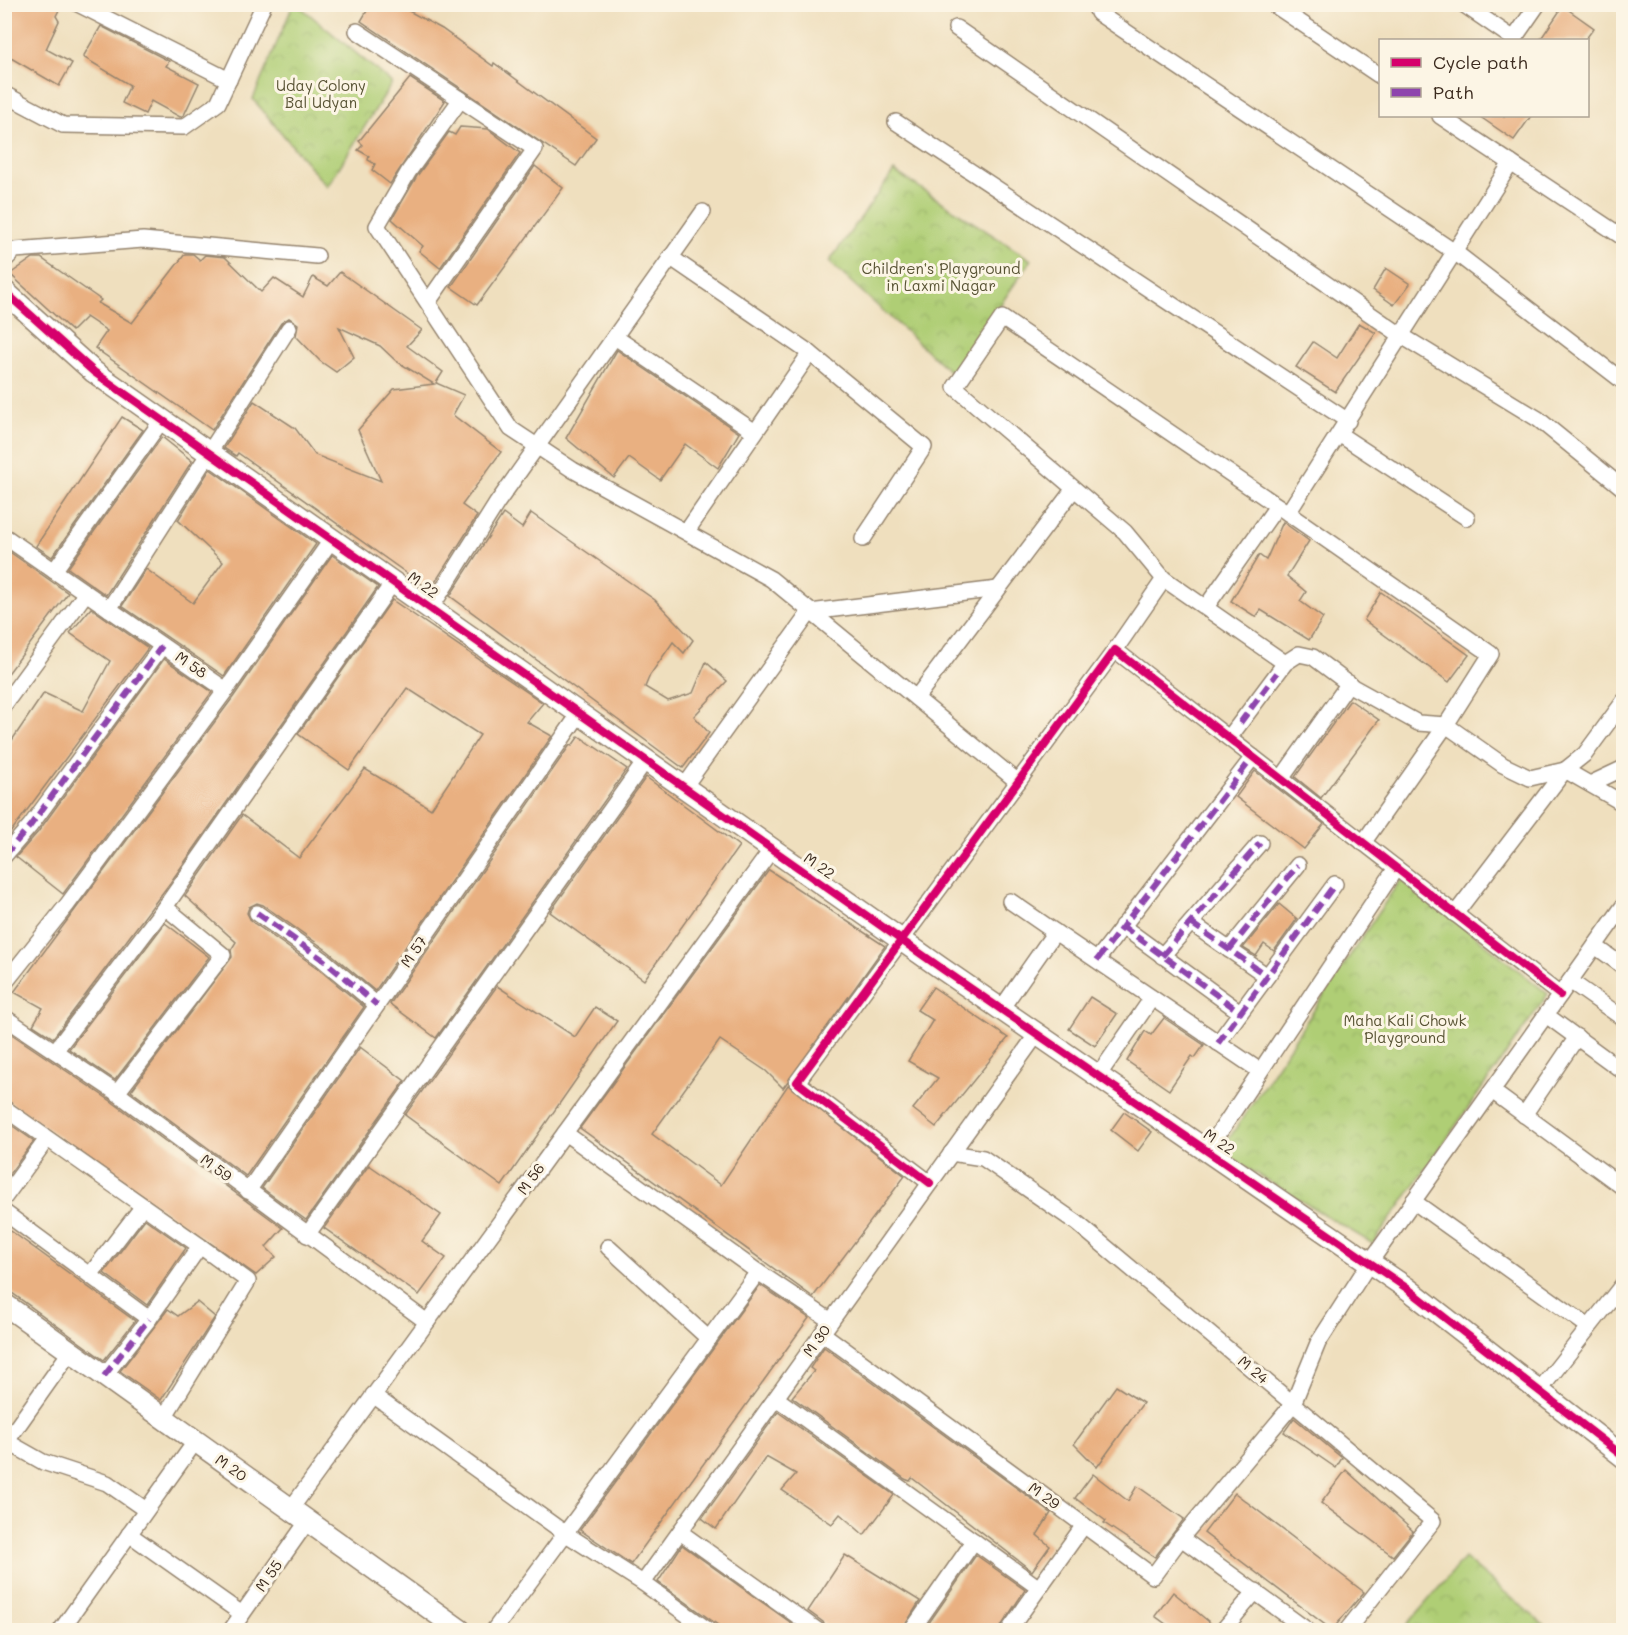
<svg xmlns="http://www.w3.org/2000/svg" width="1628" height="1635" viewBox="0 0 1628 1635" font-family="Mali,sans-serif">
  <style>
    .park { fill: url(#park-crowns); stroke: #757c4a; stroke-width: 1.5 }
    .building { fill: #e9b081 }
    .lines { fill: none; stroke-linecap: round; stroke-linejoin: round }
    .street-casing { stroke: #95846e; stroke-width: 18 }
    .secondary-casing { stroke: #95846e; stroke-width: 24 }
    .street { stroke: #fff; stroke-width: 15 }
    .secondary { stroke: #fff; stroke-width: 21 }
    .quiet { stroke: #8e44ad; stroke-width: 6; stroke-dasharray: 12 6; stroke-linecap: butt }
    .cycleway-casing { stroke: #fcf5e5; stroke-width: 11 }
    .cycleway { stroke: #d6006c; stroke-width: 8 }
    .labels { text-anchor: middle; stroke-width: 6; stroke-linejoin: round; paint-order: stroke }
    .park-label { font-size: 15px; fill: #585334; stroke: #fcf5e5 }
    .street-label { font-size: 15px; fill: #3b2a1e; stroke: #fcf5e5 }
  </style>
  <defs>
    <pattern id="park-crowns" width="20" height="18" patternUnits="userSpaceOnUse" patternTransform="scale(1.5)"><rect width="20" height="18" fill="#afce75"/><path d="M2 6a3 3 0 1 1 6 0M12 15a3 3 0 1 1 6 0" fill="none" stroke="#97b165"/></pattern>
  </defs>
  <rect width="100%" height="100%" fill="#fcf5e5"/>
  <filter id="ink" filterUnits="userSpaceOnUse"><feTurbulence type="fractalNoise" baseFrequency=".0167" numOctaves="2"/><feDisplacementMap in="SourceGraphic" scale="12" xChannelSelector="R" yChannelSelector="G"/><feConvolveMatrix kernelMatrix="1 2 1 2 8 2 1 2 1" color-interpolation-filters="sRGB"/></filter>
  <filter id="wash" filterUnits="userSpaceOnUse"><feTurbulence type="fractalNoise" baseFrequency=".008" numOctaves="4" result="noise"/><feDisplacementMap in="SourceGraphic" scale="24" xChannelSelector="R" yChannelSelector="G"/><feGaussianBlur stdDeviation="1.35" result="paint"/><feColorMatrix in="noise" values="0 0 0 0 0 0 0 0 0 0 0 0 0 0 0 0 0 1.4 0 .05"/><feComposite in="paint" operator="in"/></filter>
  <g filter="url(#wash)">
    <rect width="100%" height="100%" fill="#efdfbe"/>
    <!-- park -->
    <g class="park">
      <path d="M293 5H298L392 83 327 187 253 99Z"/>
      <path d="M894 171 1031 260 953 374 829 262Z"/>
      <path d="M1402 877 1548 994 1373 1244 1220 1152Z"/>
      <path d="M1464 1558 1550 1630H1403Z"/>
    </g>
    <g id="blocks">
      <!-- building -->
      <g class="building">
        <path d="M12 4H62L56 16 59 21 46 49 72 63 59 86 4 54V19Z"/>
        <path d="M371 4H396L442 29 493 66 494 63 596 138 576 166 361 21Z"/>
        <path d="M1563 6 1594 28 1585 40H1540Z"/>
        <path d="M101 26 169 61 166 66 199 83 184 115 180 117 151 101 145 114 122 103 130 85 83 57Z"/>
        <path d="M410 78 445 101 390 184 372 170 375 164 368 160 369 156 358 150 363 145 359 141Z"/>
        <path d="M1479 116H1531L1514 140Z"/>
        <path d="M460 127 488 129 520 153 440 268 419 251 423 246 392 219 417 176 449 132 455 135Z"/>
        <path d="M535 166 563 188 477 305 451 287Z"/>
        <path d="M185 254H193L200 260 205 255 225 257 261 292 274 278 303 297 313 277 328 286 340 272 422 330 407 346 443 372 436 383 464 395 453 415 501 452 462 505 477 516 434 584 430 581 426 587 238 453 236 456 224 448 254 401 295 428 315 455 381 481 358 430 394 389 434 384 396 361 380 346 339 327 354 357 336 372 320 361 296 336 298 324 289 318 281 323 212 430 95 348 107 331 86 317 72 331 10 274 33 258H41L101 300 98 303 132 323Z"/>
        <path d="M1386 268 1410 284 1394 305 1373 290Z"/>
        <path d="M1359 323 1376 333 1335 392 1296 367 1313 342 1337 358Z"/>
        <path d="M617 350 739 433 718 468 685 444 660 480 629 458 614 478 566 438Z"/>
        <path d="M122 417 143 430 52 557 36 546Z"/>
        <path d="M162 437 192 461 106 595 68 568Z"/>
        <path d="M210 469 316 544 224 676 122 606 146 569 193 603 223 562 178 520Z"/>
        <path d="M531 513 655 600 693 640 684 653 673 642 650 675 645 687 668 701 693 693 706 662 727 681 694 716 709 733 683 768 450 596 503 514 522 528Z"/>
        <path d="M1283 522 1309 541 1287 576 1306 592 1300 601 1323 618 1309 640 1261 610 1256 617 1231 601 1259 555 1266 560Z"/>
        <path d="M4 548 68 593 4 679Z"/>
        <path d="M332 555 378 587 170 883 53 1038 33 1025 43 1008 14 992 234 696Z"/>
        <path d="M1381 592 1469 655 1449 682 1364 620Z"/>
        <path d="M392 600 543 703 527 722 552 736 375 991 328 951 263 905 257 903 249 907 247 913 251 921 316 967 364 1007 246 1176 131 1091 232 957 231 950 236 942 185 896 242 815 299 858 365 769 431 809 480 735 407 688 349 770 298 734Z"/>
        <path d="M91 608 148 648 4 841V752L44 693 83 711 110 661 70 633Z"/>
        <path d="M164 659 212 692 63 894 16 857 38 832Z"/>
        <path d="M1350 700 1379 720 1321 798 1295 777Z"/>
        <path d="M579 736 627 769 436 1038 390 1004 570 745 572 746Z"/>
        <path d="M1255 771 1324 824 1304 849 1236 797Z"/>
        <path d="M646 777 739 846 644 980 550 912Z"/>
        <path d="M769 870 885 946 783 1088 766 1071 720 1040 652 1134 721 1185 788 1085 905 1176 813 1297 580 1128Z"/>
        <path d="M1279 904 1297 919 1274 951 1264 944 1256 956 1243 948Z"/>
        <path d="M165 923 209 957 115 1080 69 1049Z"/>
        <path d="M497 986 575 1037 595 1007 617 1021 502 1186 405 1115Z"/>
        <path d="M933 987 1008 1038 936 1127 913 1109 938 1078 908 1061 933 1020 917 1010Z"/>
        <path d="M1090 997 1117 1014 1095 1046 1069 1029Z"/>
        <path d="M1164 1018 1204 1045 1195 1058 1192 1056 1169 1090 1127 1061 1145 1031 1151 1035Z"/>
        <path d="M4 1029 111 1101 283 1228 266 1247 276 1257 256 1275 4 1098Z"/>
        <path d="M360 1047 405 1081 306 1220 262 1188Z"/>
        <path d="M1124 1112 1152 1132 1138 1151 1111 1130Z"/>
        <path d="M4 1120 34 1141 4 1181Z"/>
        <path d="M369 1165 441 1215 422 1241 446 1258 419 1295 324 1228Z"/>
        <path d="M145 1219 186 1248 147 1305 104 1273Z"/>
        <path d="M4 1226 135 1321 104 1360 4 1287Z"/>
        <path d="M760 1285 809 1318 631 1564 580 1530Z"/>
        <path d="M197 1302 215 1317 161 1400 120 1371 168 1309 178 1316Z"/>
        <path d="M824 1347 1051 1513 1037 1535 1050 1546 1032 1571 912 1478 910 1481 905 1479 792 1397 814 1371 810 1368Z"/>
        <path d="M1116 1386 1143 1403 1097 1467 1074 1444Z"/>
        <path d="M778 1412 894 1495 864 1535 840 1514 832 1524 782 1490 796 1474 766 1457 716 1529 702 1518Z"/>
        <path d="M1294 1418 1342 1458 1336 1468 1284 1432Z"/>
        <path d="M1346 1470 1413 1531 1393 1556 1321 1503Z"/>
        <path d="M1093 1474 1128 1501 1137 1486 1184 1519 1155 1557 1104 1523 1106 1521 1075 1498Z"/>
        <path d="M1235 1493 1364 1592 1332 1630 1204 1533Z"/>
        <path d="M682 1545 801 1630H725L658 1582Z"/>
        <path d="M845 1555 920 1601 902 1630H827L823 1622 808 1611Z"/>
        <path d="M976 1555 1025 1590 1000 1628 998 1630H924Z"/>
        <path d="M1173 1592 1214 1626V1630H1174L1155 1616Z"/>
      </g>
    </g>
  </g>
  <g filter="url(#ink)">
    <use href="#blocks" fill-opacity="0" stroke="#95846e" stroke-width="1.5"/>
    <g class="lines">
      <!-- street casing -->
      <g class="street-casing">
        <g id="street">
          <path d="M78 4 229 80"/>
          <path d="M1095 4 1098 13 1456 253 1624 382"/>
          <path d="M1273 4 1380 76"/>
          <path d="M1463 4 1514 39"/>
          <path d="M956 28 1402 336 1538 419 1624 489"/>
          <path d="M357 31 535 149 428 302"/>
          <path d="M1513 40 1538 4"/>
          <path d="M4 94 63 125 184 127 218 103 264 4"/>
          <path d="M461 99 409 171 377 226 511 429 573 470 771 579 1018 782"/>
          <path d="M1440 116 1624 238"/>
          <path d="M896 122 1348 421"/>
          <path d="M1511 163 1288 513 1491 654 1446 725 1503 765 1530 778 1565 770"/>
          <path d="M670 257 810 353 687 531"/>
          <path d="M4 261 15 250 143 240 317 256"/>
          <path d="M615 337 755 432"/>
          <path d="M810 353 924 447 863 539"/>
          <path d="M1339 434 1467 518"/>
          <path d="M4 536 226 690 332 539"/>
          <path d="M54 571 162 420"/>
          <path d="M1206 607 1277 506"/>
          <path d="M431 608 497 503 703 212"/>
          <path d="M109 609 289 328"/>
          <path d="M1115 650 1164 579"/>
          <path d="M1285 663 1164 579 1125 532 955 387 1002 318 1288 513"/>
          <path d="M916 698 1073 490"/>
          <path d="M1624 701 1585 754 1565 770 1624 804"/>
          <path d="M4 705 86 593"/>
          <path d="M1229 738 1285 663 1299 654 1313 657 1353 687 1418 723 1446 725"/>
          <path d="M1281 779 1349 683"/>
          <path d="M1590 784 1624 768"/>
          <path d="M684 787 810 612 998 589"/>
          <path d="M1363 843 1446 725"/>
          <path d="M4 856 30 826 162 646"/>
          <path d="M1010 901 1055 932"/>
          <path d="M257 913 322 959 377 1005"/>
          <path d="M1455 914 1565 770"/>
          <path d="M1191 923 1267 976"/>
          <path d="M1122 926 1240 1012"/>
          <path d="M1595 946 1624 967"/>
          <path d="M1229 950 1298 865"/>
          <path d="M1162 956 1260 843"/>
          <path d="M1097 960 1253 757"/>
          <path d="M1570 981 1624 1019"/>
          <path d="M4 984 67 905 226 690"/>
          <path d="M1001 1009 1055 932 1260 1071"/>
          <path d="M1546 1015 1624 1072"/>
          <path d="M4 1017 117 1093 427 1322"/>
          <path d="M1218 1043 1335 884"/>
          <path d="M55 1051 165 907"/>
          <path d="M1098 1076 1152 998"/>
          <path d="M1492 1091 1624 1188"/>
          <path d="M117 1093 223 955 165 907 394 581"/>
          <path d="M4 1108 200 1246 149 1319 4 1212"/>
          <path d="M1524 1115 1577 1037"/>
          <path d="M565 1133 758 1272 831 1321"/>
          <path d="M1207 1151 1396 868"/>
          <path d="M951 1153 983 1158 1077 1223 1433 1521 1347 1630"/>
          <path d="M930 1183 797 1082 1115 650 1560 995"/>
          <path d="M248 1191 580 713"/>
          <path d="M4 1198 47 1139"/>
          <path d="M1413 1201 1589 1327"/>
          <path d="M307 1235 646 760"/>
          <path d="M608 1247 709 1339"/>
          <path d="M90 1275 143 1206"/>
          <path d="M822 1333 1153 1576 1181 1538 1307 1630"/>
          <path d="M104 1376 149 1319"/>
          <path d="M1539 1391 1624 1283"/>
          <path d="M373 1395 566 1534 643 1583"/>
          <path d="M776 1398 1039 1588"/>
          <path d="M163 1419 248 1281 200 1246"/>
          <path d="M4 1440 43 1462 107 1483 146 1510"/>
          <path d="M7 1441 70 1352"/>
          <path d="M290 1510 772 849"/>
          <path d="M680 1532 817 1630"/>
          <path d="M129 1534 242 1614"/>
          <path d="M1181 1538 1293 1404 1318 1343 1370 1262 1624 905"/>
          <path d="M61 1630 195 1442"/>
          <path d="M231 1630 307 1522"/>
          <path d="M494 1630 758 1272"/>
          <path d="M708 1630 643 1583 1037 1034"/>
          <path d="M912 1630 974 1541"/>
          <path d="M1009 1630 1084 1525"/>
          <path d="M1223 1630 1256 1591"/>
        </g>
      </g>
      <!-- secondary casing -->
      <g class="secondary-casing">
        <g id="secondary">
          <path d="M4 291 94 372 941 968 1408 1289 1624 1457"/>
          <path d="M4 1304 460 1630"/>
        </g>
      </g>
      <!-- street -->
      <use href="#street" class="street"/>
      <!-- secondary -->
      <use href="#secondary" class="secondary"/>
      <!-- quiet -->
      <g class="quiet">
        <path d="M1240 723 1277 673"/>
        <path d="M4 856 30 826 162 646"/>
        <path d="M257 913 322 959 377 1005"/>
        <path d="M1191 923 1267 976"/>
        <path d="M1122 926 1240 1012"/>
        <path d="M1229 950 1298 865"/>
        <path d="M1162 956 1260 843"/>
        <path d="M1097 960 1253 757"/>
        <path d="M1218 1043 1335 884"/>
        <path d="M104 1376 149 1319"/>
      </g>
      <!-- cycleway casing -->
      <g class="cycleway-casing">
        <g id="cycleway">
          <path d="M4 291 94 372 941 968 1408 1289 1624 1457"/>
          <path d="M930 1183 797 1082 1115 650 1560 995"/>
        </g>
      </g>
      <!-- cycleway -->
      <use href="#cycleway" class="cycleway"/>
    </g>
  </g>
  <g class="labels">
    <!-- park labels -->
    <g class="park-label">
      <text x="321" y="91">Uday Colony<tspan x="321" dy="17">Bal Udyan</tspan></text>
      <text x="941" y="274">Children's Playground<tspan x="941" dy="17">in Laxmi Nagar</tspan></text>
      <text x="1405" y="1026">Maha Kali Chowk<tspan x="1405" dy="17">Playground</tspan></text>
    </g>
    <!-- street labels -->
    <g class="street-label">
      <text transform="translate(423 585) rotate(36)" y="5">M 22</text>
      <text transform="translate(191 665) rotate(35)" y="5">M 58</text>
      <text transform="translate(819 866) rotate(35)" y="5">M 22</text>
      <text transform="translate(414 952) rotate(-55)" y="5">M 57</text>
      <text transform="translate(1219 1142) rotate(34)" y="5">M 22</text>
      <text transform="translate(216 1168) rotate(37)" y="5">M 59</text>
      <text transform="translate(531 1179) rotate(-54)" y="5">M 56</text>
      <text transform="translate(817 1341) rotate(-54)" y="5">M 30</text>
      <text transform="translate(1253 1370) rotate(40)" y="5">M 24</text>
      <text transform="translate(231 1468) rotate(35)" y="5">M 20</text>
      <text transform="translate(1044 1496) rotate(36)" y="5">M 29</text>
      <text transform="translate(269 1576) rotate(-55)" y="5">M 55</text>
    </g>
  </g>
  <!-- margin -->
  <rect width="1628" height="1635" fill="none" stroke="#fcf5e5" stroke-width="24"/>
  <!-- legend -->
  <rect x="1379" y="39" width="210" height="78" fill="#fcf5e5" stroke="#afa495" stroke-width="1.5"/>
  <rect x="1391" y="58" width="30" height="9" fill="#d6006c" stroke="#afa495" stroke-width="1.5"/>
  <text x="1433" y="69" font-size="18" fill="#3b2a1e">Cycle path</text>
  <rect x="1391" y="88" width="30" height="9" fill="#8e44ad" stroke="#afa495" stroke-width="1.5"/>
  <text x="1433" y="99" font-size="18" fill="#3b2a1e">Path</text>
</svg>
